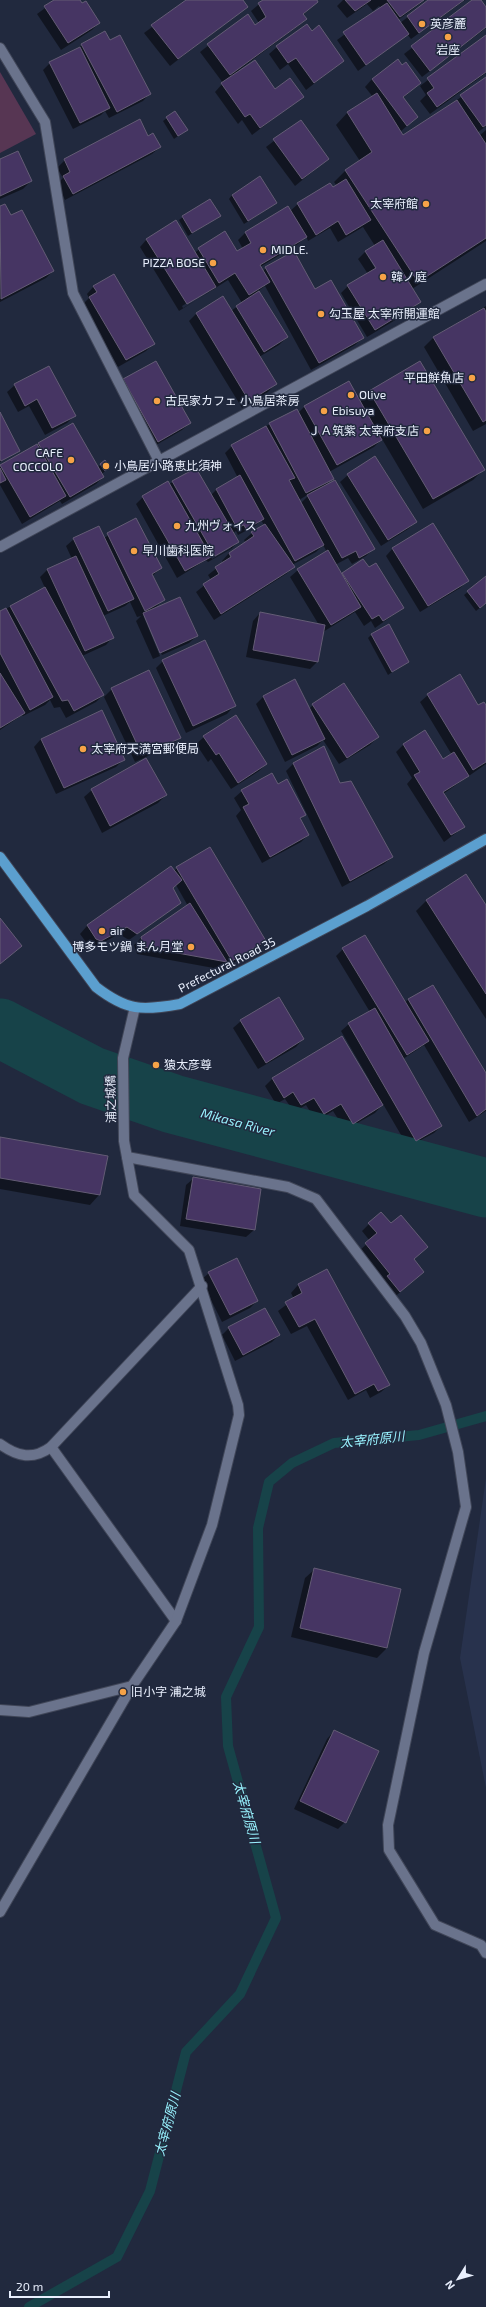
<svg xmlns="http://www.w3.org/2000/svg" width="486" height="2307" viewBox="0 0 486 2307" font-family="'Exo 2','Noto Sans JP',sans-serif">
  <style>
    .built { fill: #28324d }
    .green { fill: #573653 }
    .shadow { fill: #0007; fill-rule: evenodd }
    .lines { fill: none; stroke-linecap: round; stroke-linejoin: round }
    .stream { stroke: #174349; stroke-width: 10 }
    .river { stroke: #174349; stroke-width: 59 }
    .building { fill: #463563; stroke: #645c75 }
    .minor-casing { stroke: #404658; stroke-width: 12 }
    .major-casing { stroke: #404658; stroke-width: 12 }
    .minor { stroke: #6a738c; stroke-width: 10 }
    .major { stroke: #5b9fcf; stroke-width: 10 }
    .poi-dot { fill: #f6a247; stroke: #21293e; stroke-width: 1.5 }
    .labels { text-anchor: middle; stroke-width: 3; stroke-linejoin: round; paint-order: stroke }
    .poi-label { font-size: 12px; fill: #e9effd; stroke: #21293e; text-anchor: start }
    .street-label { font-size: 12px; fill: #e9effd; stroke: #21293e }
    .water-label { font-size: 13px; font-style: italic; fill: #97f1fd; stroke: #21293e }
  </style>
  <rect width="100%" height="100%" fill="#21293e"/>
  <!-- built -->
  <path class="built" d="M486 1478V1788L460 1658Z"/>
  <!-- green -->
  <path class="green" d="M0 72 36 134 0 153Z"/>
  <!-- shadow -->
  <g class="shadow">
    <path d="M56 0H79L99 23 92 30 61 50 37 14Z"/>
    <path d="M188 0H241L246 7 170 66 144 33Z"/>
    <path d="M264 0H315L317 2 303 15 306 19 298 26 239 70 275 90 302 97 252 135 242 120 238 124 215 92 223 83 200 52 247 15 255 26 259 23 251 11Z"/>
    <path d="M343 0H425L398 20 400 23 430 0H465L411 39 407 34 358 71 337 40 381 8 379 6 373 11 367 4 347 18 337 6Z"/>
    <path d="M473 0H479L486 9V28L422 77 404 54Z"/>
    <path d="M312 32 343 61 306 90 288 64 280 70 269 54 277 47Z"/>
    <path d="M486 36V73L430 114 420 101 426 95 420 86Z"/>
    <path d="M109 41 150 93 143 101 109 118 105 111 101 115 73 129 43 70 50 63 77 50 82 45Z"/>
    <path d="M486 78V126L477 133 479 136 486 130V241L412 289 419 302 412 310 367 337 341 293 348 286 368 274 358 259 365 252 378 273 379 271 365 252 375 246 363 227 338 242 330 228 308 241 306 236 298 244 260 267 263 271 266 268 315 291 362 338 355 345 311 370 265 286 258 291 287 337 279 345 259 357 275 384 268 392 242 408 189 321 197 313 231 311 242 303 228 280 179 311 140 247 147 239 194 253 225 233 237 252 243 249 238 240 245 233 288 207 290 211 298 204 337 186 334 182 345 171 360 161 336 125 347 113 373 97 365 87 372 79 420 83 403 98 417 117 400 132 403 136 453 103ZM208 290V293L183 308 182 306Z"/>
    <path d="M167 118 182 133 174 139 163 121Z"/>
    <path d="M300 121 328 159 295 186 266 147Z"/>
    <path d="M148 137 160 147 152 154 65 200 57 184 63 178 57 168 65 160Z"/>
    <path d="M0 160 31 181 23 189 0 199Z"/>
    <path d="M232 195 276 203 244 224 229 199Z"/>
    <path d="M5 205 10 216 53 271 46 278 0 302V208Z"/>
    <path d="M220 216 188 236 179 220 183 217Z"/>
    <path d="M94 286 154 343 146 351 118 367 82 305 89 298 87 294Z"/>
    <path d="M486 306V424L473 431 424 347 434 337Z"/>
    <path d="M420 362 483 470 473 480 423 509 382 439 374 447 329 472 333 478 324 487 373 549 366 556 352 564 348 558 335 565 341 574 363 560 403 608 375 628 371 621 364 626 355 612 323 632 317 662 310 669 246 657 253 621 260 613 319 625 290 577 298 570 327 552 323 545 316 552 292 565 294 567 286 574 214 620 196 592 211 580 208 575 223 563 222 561 229 553 246 543 244 540 252 533 264 525 261 520 255 526 238 535 236 531 233 533 238 542 231 549 208 562 206 560 177 578 136 504 143 497 173 482 211 495 217 489 238 478 225 453 232 446 270 424 298 413 304 407 360 402 370 392ZM309 494V495L301 503 299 500ZM231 546V548L212 559 211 557Z"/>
    <path d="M124 380 190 423 182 430 151 448 117 387Z"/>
    <path d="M15 385 74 416 67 423 45 435 29 406 18 412 7 392Z"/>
    <path d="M0 414 19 451 0 462Z"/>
    <path d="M39 444 98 467 105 461 109 467 102 474 103 477 96 484 62 504 60 501 22 524 0 485V467Z"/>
    <path d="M348 475 416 522 408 529 381 546 340 482Z"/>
    <path d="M135 519 161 568 152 576 164 599 154 609 197 636 189 643 162 655 145 615H143L160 656 153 659 136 621 141 616 137 617 130 602 125 606 103 616 113 637 106 645 82 656 103 695 96 702 66 718 60 707 54 708 50 700 45 705 23 716 22 715 0 730V612L45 588 40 577 47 570 72 559 66 546 74 539 104 538Z"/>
    <path d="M393 548 467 581 460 588 420 612 386 556Z"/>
    <path d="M486 577V603L476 611 464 595Z"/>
    <path d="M371 635 408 661 388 675 368 638Z"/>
    <path d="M163 661 234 706 227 714 186 733 156 668Z"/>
    <path d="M295 681 309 709 313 705 378 737 370 745 339 764 323 740 317 746 285 762 256 704 263 697Z"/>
    <path d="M112 689 179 738 172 745 135 762 104 697Z"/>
    <path d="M428 695 486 706V764L443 794 464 827 444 842 407 784 412 778 396 752 403 745 425 731 443 761 452 755 420 702Z"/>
    <path d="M101 712 124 759 116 767 56 794 34 747 41 739Z"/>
    <path d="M204 737 266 764 259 771 231 789 211 759 208 762 196 744Z"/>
    <path d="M294 763 392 857 384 864 342 887 286 771Z"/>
    <path d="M278 785 305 814 300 820 308 835 301 842 262 863 236 816 241 810 234 798 242 791Z"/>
    <path d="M92 790 166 795 158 803 102 833 84 797Z"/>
    <path d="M171 867 174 871 177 868 265 941 258 948 225 968 223 965 219 969 137 954 134 945 142 937 188 906 176 885 172 888 180 903 129 940 119 934 93 948 89 946 80 934 87 926Z"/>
    <path d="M466 876 486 907V1019L416 911 426 901Z"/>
    <path d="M343 949 405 1003 408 999 486 1075V1111L469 1122 424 1045 403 1059 441 1126 434 1133 408 1147 383 1104 375 1113 345 1130 333 1111 316 1121 306 1105 294 1112 285 1099 276 1104 265 1086 272 1079 342 1037 368 1082 370 1081 341 1031 349 1024 370 1012 336 956Z"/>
    <path d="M241 1021 303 1039 296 1047 258 1069 233 1028Z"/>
    <path d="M0 1138 99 1195 90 1205 0 1189Z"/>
    <path d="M194 1178 254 1230 246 1237 180 1226 186 1185Z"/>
    <path d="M369 1224 413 1260 416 1279 392 1299 358 1252 370 1241 362 1231Z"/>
    <path d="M326 1270 389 1385 381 1392 370 1398 366 1390 348 1400 307 1326 291 1334 278 1311 294 1299 291 1293 298 1285Z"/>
    <path d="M209 1273 257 1301 250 1308 222 1322 201 1280Z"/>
    <path d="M229 1328 279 1335 272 1342 235 1361 222 1335Z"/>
    <path d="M315 1569 387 1648 377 1658 291 1637 305 1578Z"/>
    <path d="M334 1731 345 1822 338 1829 294 1809 327 1739Z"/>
  </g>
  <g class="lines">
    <!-- stream -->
    <path class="stream" d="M29 2307 117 2257 150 2191 186 2052 240 1994 276 1918 228 1746 226 1697 259 1627 258 1528 269 1482 292 1463 334 1443 419 1435 486 1416"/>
    <!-- river -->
    <path class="river" d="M0 1028 92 1076 173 1104 486 1188"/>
  </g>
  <!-- building -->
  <g class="building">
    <path d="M54 0H80L82 3 86 1 100 23 68 43 44 6Z"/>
    <path d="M186 0H243L248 7 178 59 151 25Z"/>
    <path d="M263 0H317L318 2 303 14 307 19 230 75 207 44 248 14 255 25 266 17 258 3Z"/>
    <path d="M345 0H371L355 11Z"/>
    <path d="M387 0H424L400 17Z"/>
    <path d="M428 0H464L419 33 407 16Z"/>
    <path d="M472 0H481L486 7V27L430 71 411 46Z"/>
    <path d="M387 3 409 34 366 65 343 32Z"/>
    <path d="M307 24 312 31 319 25 344 61 314 83 296 58 288 63 276 46Z"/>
    <path d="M105 31 110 40 120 35 151 94 117 112 81 44Z"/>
    <path d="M486 35V72L437 107 427 93 434 88 427 78Z"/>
    <path d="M80 47 110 108 80 123 49 62Z"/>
    <path d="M398 59 402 65 406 62 421 83 403 97 418 117 407 126 372 79Z"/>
    <path d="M255 60 275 89 290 78 304 97 260 128 250 114 245 117 221 83Z"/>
    <path d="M486 77V125L483 127 460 95Z"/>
    <path d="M377 93 403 135 457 100 486 144V238L418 282 345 170 372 152 347 112Z"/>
    <path d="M175 111 188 130 178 136 166 117Z"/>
    <path d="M140 119 148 136 153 133 161 147 73 194 63 176 70 172 64 159Z"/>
    <path d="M301 120 329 159 302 179 273 139Z"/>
    <path d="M18 151 32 181 0 196V159Z"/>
    <path d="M260 176 277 203 248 221 232 195Z"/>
    <path d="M346 179 371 220 346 235 338 221 316 235 297 203 330 183 333 187Z"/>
    <path d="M210 199 221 216 192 233 182 216Z"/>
    <path d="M5 204 11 215 22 210 54 271 1 299 0 206Z"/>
    <path d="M288 206 307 237 260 265 270 282 249 295 235 273 219 283 198 248 225 231 237 251 251 243 245 232Z"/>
    <path d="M176 220 216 287 187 304 146 239Z"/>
    <path d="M383 240 421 302 375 330 347 285 376 268 365 251Z"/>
    <path d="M294 251 315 289 331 280 364 338 319 363 265 267Z"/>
    <path d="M114 274 155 344 126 360 89 297 97 292 93 286Z"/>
    <path d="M259 291 288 337 264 352 236 306Z"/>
    <path d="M223 296 277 384 249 401 196 313Z"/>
    <path d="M484 308 486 312V420L483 422 433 337Z"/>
    <path d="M156 361 191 423 158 442 123 379Z"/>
    <path d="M420 361 485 470 433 499 369 391Z"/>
    <path d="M49 366 76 416 52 428 37 399 25 406 14 384Z"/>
    <path d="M349 381 382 440 337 465 304 406Z"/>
    <path d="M297 409 334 479 306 493 269 423Z"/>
    <path d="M0 412 20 451 1 461 0 459Z"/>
    <path d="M73 423 104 477 70 497 38 443Z"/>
    <path d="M266 426 295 478 289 480 324 545 295 561 231 445Z"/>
    <path d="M37 444 66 496 30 517 0 465Z"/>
    <path d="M375 456 417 522 388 540 347 474Z"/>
    <path d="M105 460 110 467 105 471 100 464Z"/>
    <path d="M0 468 6 480 0 483Z"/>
    <path d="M196 468 239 542 215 556 172 481Z"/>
    <path d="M240 475 264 519 246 529 244 525 237 528 216 489Z"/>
    <path d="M335 480 375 549 359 558 356 551 342 558 307 495Z"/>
    <path d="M168 481 211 557 185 571 142 496Z"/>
    <path d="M136 518 162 568 152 574 165 600 145 611 107 533Z"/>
    <path d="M433 523 469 581 428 606 392 548Z"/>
    <path d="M265 524 295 567 221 614 203 584 219 574 215 567 231 557 229 553 254 536 251 532Z"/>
    <path d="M99 526 134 599 108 611 73 538Z"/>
    <path d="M328 550 361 607 331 625 297 569Z"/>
    <path d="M76 556 114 638 85 651 47 569Z"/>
    <path d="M363 559 369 567 376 563 404 608 383 621 379 615 372 619 342 573Z"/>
    <path d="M486 576V603L480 608 467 591Z"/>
    <path d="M45 587 104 695 74 711 68 700 62 701 10 606Z"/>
    <path d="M180 597 198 636 160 653 143 613Z"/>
    <path d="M6 608 53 697 30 710 0 653V611Z"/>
    <path d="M260 612 325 625 318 662 253 650Z"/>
    <path d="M389 624 409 662 392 672 371 634Z"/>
    <path d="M205 640 236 706 193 726 162 660Z"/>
    <path d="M149 670 181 738 142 755 111 688Z"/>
    <path d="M0 673 25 713 0 728Z"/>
    <path d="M460 674 478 705 484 702 486 705V762L473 770 427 694Z"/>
    <path d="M295 679 325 739 292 755 263 696Z"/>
    <path d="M344 683 379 737 347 758 312 704Z"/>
    <path d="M102 710 125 760 64 788 41 739Z"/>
    <path d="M236 715 267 764 238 783 219 753 216 755 203 736Z"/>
    <path d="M425 730 443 759 454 752 469 776 443 792 465 827 451 835 414 775 420 772 403 744Z"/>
    <path d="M324 746 340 783 351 781 393 857 350 881 293 763Z"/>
    <path d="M146 758 167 795 110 826 91 789Z"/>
    <path d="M272 773 278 784 287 779 306 815 300 818 309 835 270 857 243 807 249 804 241 790Z"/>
    <path d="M210 847 266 941 232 961 176 867Z"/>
    <path d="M171 866 182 880 173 888 181 903 137 934 127 927 101 941 96 939 87 925Z"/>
    <path d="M466 874 486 905V994L426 900Z"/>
    <path d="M190 903 227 962 144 947 141 937Z"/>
    <path d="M0 918 22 946 0 964Z"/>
    <path d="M365 935 429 1041 407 1055 342 948Z"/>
    <path d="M433 985 486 1073V1109L477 1116 408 999Z"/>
    <path d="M279 997 304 1039 266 1063 240 1020Z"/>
    <path d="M375 1008 442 1126 416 1141 348 1023Z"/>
    <path d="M342 1036 383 1105 353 1124 341 1104 324 1114 314 1098 301 1105 293 1092 284 1098 272 1078Z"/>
    <path d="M0 1137 108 1156 100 1195 0 1178Z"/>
    <path d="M193 1177 261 1189 255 1230 186 1219Z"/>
    <path d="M381 1212 391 1223 401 1215 428 1247 414 1259 424 1272 400 1292 387 1276 390 1274 365 1243 377 1233 368 1223Z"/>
    <path d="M237 1258 258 1301 230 1315 208 1272Z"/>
    <path d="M327 1269 390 1385 378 1391 374 1384 355 1394 315 1319 299 1327 285 1302 302 1293 298 1284Z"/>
    <path d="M265 1308 280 1335 243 1355 228 1327Z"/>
    <path d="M314 1568 401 1589 387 1648 300 1628Z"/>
    <path d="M334 1730 379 1751 346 1823 300 1801Z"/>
  </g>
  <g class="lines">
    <!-- minor casing -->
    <g class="minor-casing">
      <g id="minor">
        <path d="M0 48 45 122 73 293 159 461"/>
        <path d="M0 547 486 284"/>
        <path d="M127 1157 288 1187 316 1199 405 1316 421 1343 446 1405 458 1452 466 1507 424 1653 388 1825 389 1850 435 1925 481 1945 486 1953"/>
        <path d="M0 1444C18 1457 33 1460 51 1447L202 1286"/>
        <path d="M51 1447 176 1621"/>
        <path d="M0 1710 29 1712 132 1686"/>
        <path d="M0 1912 132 1686 176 1621 212 1525 239 1415 238 1405 189 1250 134 1195 124 1141 123 1058 135 1007"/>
      </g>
    </g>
    <!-- major casing -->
    <g class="major-casing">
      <path id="major" d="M0 857 96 987C127 1011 142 1011 180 1004L367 906 486 839"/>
    </g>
    <!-- minor -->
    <use href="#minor" class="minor"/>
    <!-- major -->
    <use href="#major" class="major"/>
  </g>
  <!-- markers -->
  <g class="poi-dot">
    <circle cx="422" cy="24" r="4"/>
    <circle cx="448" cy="37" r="4"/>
    <circle cx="426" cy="204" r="4"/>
    <circle cx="263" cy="250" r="4"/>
    <circle cx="213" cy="263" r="4"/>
    <circle cx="383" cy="277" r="4"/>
    <circle cx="321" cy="314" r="4"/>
    <circle cx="472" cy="378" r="4"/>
    <circle cx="351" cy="395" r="4"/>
    <circle cx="157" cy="401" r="4"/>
    <circle cx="324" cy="411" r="4"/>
    <circle cx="427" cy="431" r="4"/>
    <circle cx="71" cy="460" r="4"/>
    <circle cx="106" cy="466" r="4"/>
    <circle cx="177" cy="526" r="4"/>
    <circle cx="134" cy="551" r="4"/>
    <circle cx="83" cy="749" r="4"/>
    <circle cx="102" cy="931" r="4"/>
    <circle cx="191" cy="947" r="4"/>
    <circle cx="156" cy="1065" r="4"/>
    <circle cx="123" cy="1692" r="4"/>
  </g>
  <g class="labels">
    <!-- poi labels -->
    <g class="poi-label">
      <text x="430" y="28">英彦麓</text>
      <text x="448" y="54" text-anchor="middle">岩座</text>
      <text x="418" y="208" text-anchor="end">太宰府館</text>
      <text x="271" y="254">MIDLE.</text>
      <text x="205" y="267" text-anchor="end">PIZZA BOSE</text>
      <text x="391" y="281">韓ノ庭</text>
      <text x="329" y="318">勾玉屋 太宰府開運館</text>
      <text x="464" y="382" text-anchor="end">平田鮮魚店</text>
      <text x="359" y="399">Olive</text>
      <text x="165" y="405">古民家カフェ 小鳥居茶房</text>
      <text x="332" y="415">Ebisuya</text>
      <text x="419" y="435" text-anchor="end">ＪＡ筑紫 太宰府支店</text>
      <text x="63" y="457" text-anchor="end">CAFE<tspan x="63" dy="14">COCCOLO</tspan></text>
      <text x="114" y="470">小鳥居小路恵比須神</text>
      <text x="185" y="530">九州ヴォイス</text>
      <text x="142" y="555">早川歯科医院</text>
      <text x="91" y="753">太宰府天満宮郵便局</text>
      <text x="110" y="935">air</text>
      <text x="183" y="951" text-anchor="end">博多モツ鍋 まん月堂</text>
      <text x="164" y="1069">猿太彦尊</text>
      <text x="131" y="1696">旧小字 浦之城</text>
    </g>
    <!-- street labels -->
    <g class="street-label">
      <text transform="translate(227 965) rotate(-27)" y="4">Prefectural Road 35</text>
      <text transform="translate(111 1099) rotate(-91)" y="4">浦之城橋</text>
    </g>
    <!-- water labels -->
    <g class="water-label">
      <text transform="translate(238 1122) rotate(15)" y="5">Mikasa River</text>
      <text transform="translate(372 1439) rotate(-6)" y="5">太宰府原川</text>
      <text transform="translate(247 1812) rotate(74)" y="5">太宰府原川</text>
      <text transform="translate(167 2124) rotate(-75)" y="5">太宰府原川</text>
    </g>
  </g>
  <!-- north arrow -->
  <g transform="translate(458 2279) rotate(233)" stroke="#21293e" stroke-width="3" paint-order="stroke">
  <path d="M0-3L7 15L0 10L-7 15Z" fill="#e9effd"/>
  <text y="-6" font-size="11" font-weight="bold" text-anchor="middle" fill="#e9effd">N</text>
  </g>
  <!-- scale -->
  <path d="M10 2291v6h99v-6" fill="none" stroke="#e9effd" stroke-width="2"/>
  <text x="16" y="2291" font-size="12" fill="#e9effd" stroke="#21293e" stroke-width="3" paint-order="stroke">20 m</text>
</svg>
